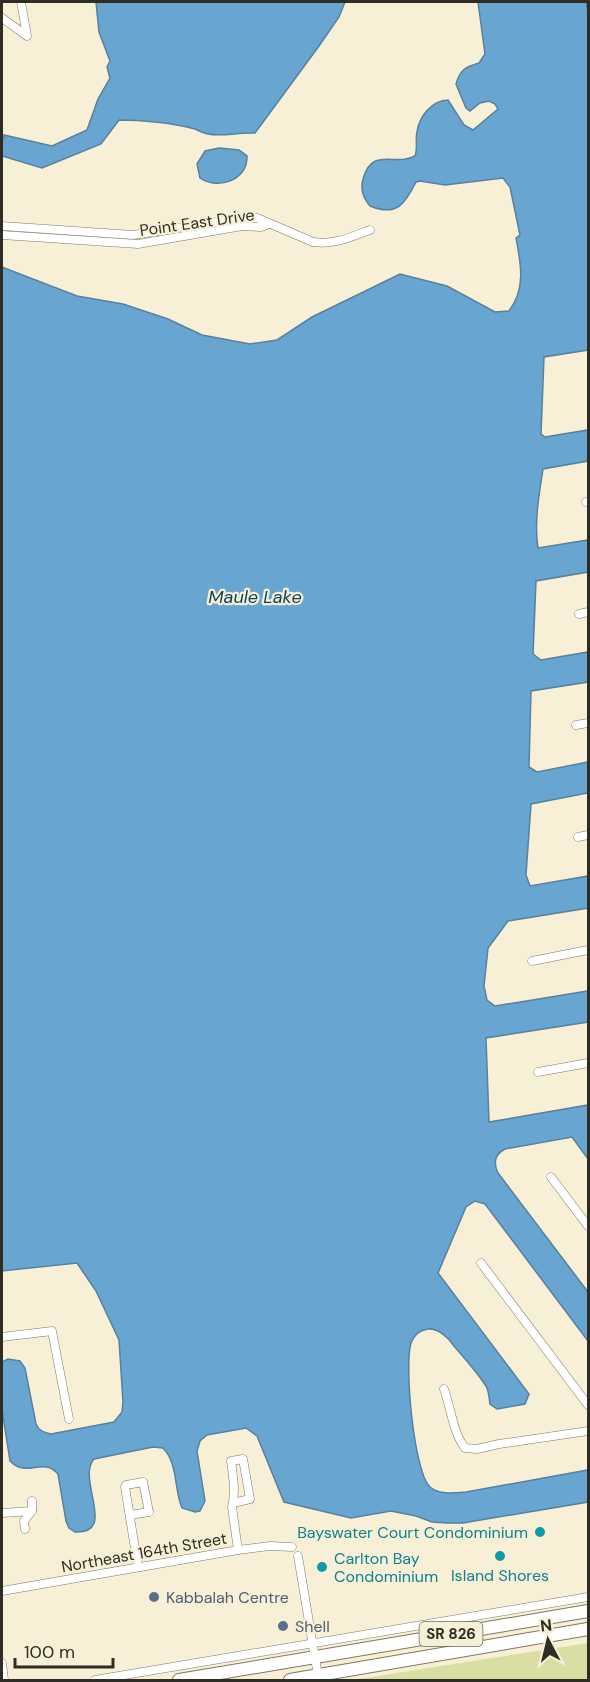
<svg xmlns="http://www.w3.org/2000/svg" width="590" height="1682" viewBox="0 0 590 1682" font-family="'DM Sans',sans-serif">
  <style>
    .green { fill: #d9dea2 }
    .water { fill: #68a5d0; stroke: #57819c; stroke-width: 1.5 }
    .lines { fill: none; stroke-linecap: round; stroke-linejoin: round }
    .street-casing { stroke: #7e7760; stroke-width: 9 }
    .primary-casing { stroke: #7e7760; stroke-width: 14 }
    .street { stroke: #fff; stroke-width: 8 }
    .primary { stroke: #fff; stroke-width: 12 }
    .culture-dot { fill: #0f9aa8; stroke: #f7f0d6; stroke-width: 2 }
    .service-dot { fill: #5c6f8a; stroke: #f7f0d6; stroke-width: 2 }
    .labels { text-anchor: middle; stroke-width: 4.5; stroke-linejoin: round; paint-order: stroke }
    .shield { fill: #f7f0d6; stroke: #6b6859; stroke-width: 1.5 }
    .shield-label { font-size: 15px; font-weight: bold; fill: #2f2d23 }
    .street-label { font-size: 16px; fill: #2f2d23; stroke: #f7f0d6 }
    .culture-label { font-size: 16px; fill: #0d838f; stroke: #f7f0d6; text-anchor: end }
    .service-label { font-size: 16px; fill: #4e5e75; stroke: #f7f0d6; text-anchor: start }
    .water-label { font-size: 18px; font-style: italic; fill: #0d3f5c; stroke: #f7f0d6 }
  </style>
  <rect width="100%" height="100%" fill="#f7f0d6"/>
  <!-- green -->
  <path class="green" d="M588 1643V1680H352Z"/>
  <!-- water -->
  <g class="water">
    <path d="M96 2H345L339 17 319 46 255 133C240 132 222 137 208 134 203 133 199 131 195 129 174 123 141 120 119 120L101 144 42 168 2 156V137L4 138V135L52 146 87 130 98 99 110 78 107 67 110 61 99 32Z"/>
    <path d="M478 2H586L588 12V350L544 357 541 434 545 437 588 430V461L543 469C539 494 534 523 538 548L588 540V572L536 581 533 654 541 660 588 652V682L531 691 529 767 537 772 588 762V793L531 804 526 875 530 886 588 876V908L508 921 488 948 484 986 487 1000 495 1006 588 991V1022L486 1038 489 1122 588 1105V1159L572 1137 505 1149C495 1154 493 1163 498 1173L588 1292V1341L485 1204 475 1201 466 1207 438 1273 529 1394 525 1404 497 1409 490 1404C489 1398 489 1391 486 1386 477 1372 465 1359 454 1346 449 1338 438 1328 428 1329 420 1330 414 1335 411 1343 404 1365 414 1473 430 1487 440 1495 454 1493 466 1492L588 1470V1502L463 1523H447L432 1522 416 1516 391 1511 351 1518 284 1502 257 1436 246 1428 207 1435 200 1441 197 1451 205 1501 200 1511 195 1512 182 1508C174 1489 178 1463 163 1448L153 1447 94 1459C76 1479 118 1534 75 1532L69 1528 66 1521 58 1474C43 1456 27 1479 10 1461L2 1410V1362L8 1359 20 1361 25 1368 36 1424C39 1431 44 1433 51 1434L114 1422 122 1412 123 1402 119 1340 96 1291 77 1263 2 1271V267L77 296 123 304 168 319 202 335 250 344 277 340 312 317 400 274 447 286 495 312 509 311C526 289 521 264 516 238L520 235 510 187 503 178 445 185 420 181 416 182C405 204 397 217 370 206 363 198 360 190 363 179 372 146 395 167 415 156 418 148 415 140 417 132 419 117 432 100 448 100L464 125 473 130 498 109 495 104 489 101 480 103 470 111 466 108 456 84C460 70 465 67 479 63L485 54Z"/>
    <path d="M219 148 239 150 247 156C248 181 217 190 200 178L197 164 205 151Z"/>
  </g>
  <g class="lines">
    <!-- street casing -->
    <g class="street-casing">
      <g id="street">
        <path d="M2 18 27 36 21 2"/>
        <path d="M2 226 133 235 236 219 257 218 313 242C334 245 351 237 370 230"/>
        <path d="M2 235 138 244 242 226 261 227 269 224"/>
        <path d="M586 502H588"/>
        <path d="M579 614 588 612"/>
        <path d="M576 725 588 723"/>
        <path d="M578 837 588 835"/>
        <path d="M532 961 588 950"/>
        <path d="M538 1072 588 1063"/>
        <path d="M551 1177 588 1226"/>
        <path d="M481 1263 588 1405"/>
        <path d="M2 1337 52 1331 69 1419"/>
        <path d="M444 1389C451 1408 453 1433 465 1448L477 1449 499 1444 588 1431"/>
        <path d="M233 1503 250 1499 243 1459 231 1461C233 1477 236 1491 232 1507L238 1550"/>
        <path d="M2 1513 32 1511"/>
        <path d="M130 1515 149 1512 143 1482 126 1485 125 1487 138 1567"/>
        <path d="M25 1529 24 1521 32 1511V1501"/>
        <path d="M298 1556 318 1676"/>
        <path d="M2 1591 238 1550 270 1546 292 1547"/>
        <path d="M2 1663 4 1680"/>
        <path d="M95 1680 588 1597"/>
      </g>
    </g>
    <!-- primary casing -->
    <g class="primary-casing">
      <g id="primary">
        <path d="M179 1680 588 1611"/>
        <path d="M290 1680 588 1629"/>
      </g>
    </g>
    <!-- street -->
    <use href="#street" class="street"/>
    <!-- primary -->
    <use href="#primary" class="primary"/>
  </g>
  <!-- markers -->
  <g class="culture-dot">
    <circle cx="540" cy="1532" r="6"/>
    <circle cx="500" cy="1556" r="6"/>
    <circle cx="322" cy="1567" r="6"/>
  </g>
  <g class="service-dot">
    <circle cx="154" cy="1597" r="6"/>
    <circle cx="283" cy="1626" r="6"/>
  </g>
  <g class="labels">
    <!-- shield labels -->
    <rect class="shield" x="419.5" y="1622" width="63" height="24" rx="4.5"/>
    <g class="shield-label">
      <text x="451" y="1639">SR 826</text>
    </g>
    <!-- street labels -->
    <g class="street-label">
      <text transform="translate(197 222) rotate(-8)" y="6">Point East Drive</text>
      <text transform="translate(144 1552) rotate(-10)" y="6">Northeast 164th Street</text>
    </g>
    <!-- culture labels -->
    <g class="culture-label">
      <text x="528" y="1538">Bayswater Court Condominium</text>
      <text x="334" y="1564" text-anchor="start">Carlton Bay<tspan x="334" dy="18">Condominium</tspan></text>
      <text x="500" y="1581" text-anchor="middle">Island Shores</text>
    </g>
    <!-- service labels -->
    <g class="service-label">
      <text x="166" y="1603">Kabbalah Centre</text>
      <text x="295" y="1632">Shell</text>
    </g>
    <!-- water labels -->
    <g class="water-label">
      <text x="255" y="603">Maule Lake</text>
    </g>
  </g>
  <!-- border -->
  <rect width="590" height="1682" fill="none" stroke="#2f2d23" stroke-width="6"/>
  <!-- north arrow -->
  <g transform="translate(548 1640) rotate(353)" stroke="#f7f0d6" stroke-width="4.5" paint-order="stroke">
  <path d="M0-4.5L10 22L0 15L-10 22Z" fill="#2f2d23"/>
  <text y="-9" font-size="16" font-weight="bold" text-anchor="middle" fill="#2f2d23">N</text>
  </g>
  <!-- scale -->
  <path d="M15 1658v9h98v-9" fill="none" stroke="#2f2d23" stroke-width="3"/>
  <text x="24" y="1658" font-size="18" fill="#2f2d23" stroke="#f7f0d6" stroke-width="4.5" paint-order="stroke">100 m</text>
</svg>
